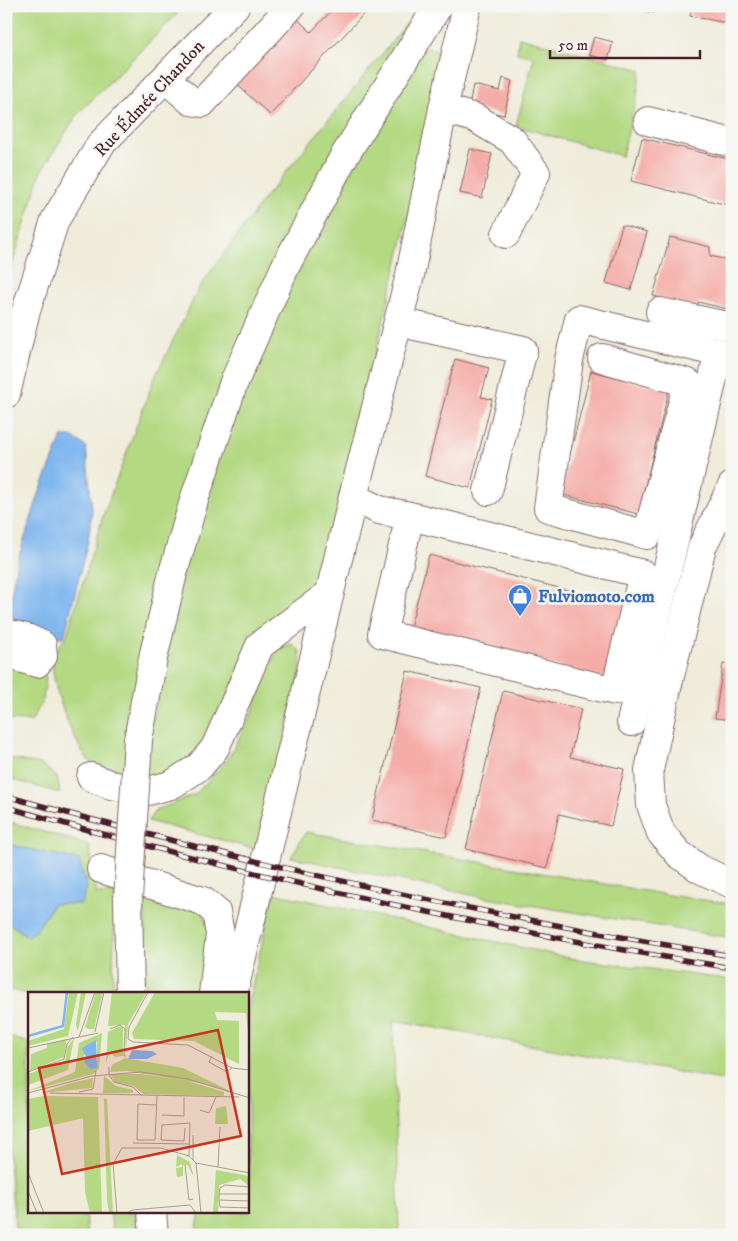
<svg xmlns="http://www.w3.org/2000/svg" width="738" height="1241" viewBox="0 0 738 1241" font-family="'IM FELL DW Pica',serif">
  <style>
    .green { fill: #b3d982; stroke: #7e7c56 }
    .water { fill: #7eb6ee; stroke: #646a8c }
    .building { fill: #f5aba6 }
    .lines { fill: none; stroke-linecap: round; stroke-linejoin: round }
    .minor-casing { stroke: #846768; stroke-width: 30 }
    .minor { stroke: #fff; stroke-width: 28 }
    .rail-casing { stroke: #4a1f2b; stroke-width: 5.5 }
    .rail { stroke: #f6f6f2; stroke-width: 4; stroke-dasharray: 11; stroke-linecap: butt }
    .minor-bridge-casing { stroke: #846768; stroke-width: 30; stroke-linecap: butt }
    .minor-bridge { stroke: #fff; stroke-width: 28 }
    .labels { text-anchor: middle; stroke-width: 5; stroke-linejoin: round; paint-order: stroke }
    .street-label { font-size: 18px; fill: #4a1f2b; stroke: #f6f6f2 }
    .shop-label { font-size: 18px; font-weight: bold; fill: #366cbe; stroke: #f6f6f2; text-anchor: start }
    .inset-river { fill: none; stroke: #7eb6ee; stroke-width: 2.5 }
    .inset-road { fill: none; stroke: #ad9a94; stroke-width: 1 }
    .view { fill: #c8321e; fill-opacity: 0.15; stroke: #c8321e; stroke-width: 2.5 }
    .inset-edge { fill: none; stroke: #4a1f2b; stroke-width: 2.5 }
  </style>
  <rect width="100%" height="100%" fill="#f6f6f2"/>
  <filter id="ink" filterUnits="userSpaceOnUse"><feTurbulence type="fractalNoise" baseFrequency=".02" numOctaves="2"/><feDisplacementMap in="SourceGraphic" scale="10" xChannelSelector="R" yChannelSelector="G"/><feConvolveMatrix kernelMatrix="1 2 1 2 8 2 1 2 1" color-interpolation-filters="sRGB"/></filter>
  <filter id="wash" filterUnits="userSpaceOnUse"><feTurbulence type="fractalNoise" baseFrequency=".0096" numOctaves="4" result="noise"/><feDisplacementMap in="SourceGraphic" scale="20" xChannelSelector="R" yChannelSelector="G"/><feGaussianBlur stdDeviation="1.12" result="paint"/><feColorMatrix in="noise" values="0 0 0 0 0 0 0 0 0 0 0 0 0 0 0 0 0 1.4 0 .05"/><feComposite in="paint" operator="in"/></filter>
  <g filter="url(#wash)">
    <rect width="100%" height="100%" fill="#efecda"/>
    <!-- green -->
    <g class="green">
      <path d="M6 6H185L76 116 41 172 10 272 6 291Z"/>
      <path d="M421 6H428L228 378 127 774C119 773 103 774 97 769 77 754 50 686 53 661 55 651 59 644 66 638L103 516 154 379 200 286 264 199Z"/>
      <path d="M519 37 641 70 637 96 622 156 516 126 534 57 517 53Z"/>
      <path d="M421 47 448 52 319 589 252 638 214 733 174 773 141 779 183 572 242 385 294 271Z"/>
      <path d="M291 644 300 651 301 668 259 850 148 821 155 811 196 794 228 759 252 713 269 668 279 647Z"/>
      <path d="M6 660 36 666 46 677 43 700 32 721 6 720Z"/>
      <path d="M6 758 41 764 57 777 60 793 6 778Z"/>
      <path d="M6 821 89 845 97 894 115 893 113 979 114 993 29 994 6 989V921L27 936 45 918 79 860 6 844Z"/>
      <path d="M306 832 668 895 732 904V938L481 897 291 857Z"/>
      <path d="M274 893 569 958 732 980V1082L393 1020 399 1235H195L200 1212H248V1003Z"/>
      <path d="M145 898 199 910 210 921 207 993H145Z"/>
      <path d="M6 1036 29 1043V1212H85L87 1235H16L6 1130Z"/>
      <path d="M110 1212H135L138 1235H113Z"/>
    </g>
    <!-- water -->
    <g class="water">
      <path d="M62 437H73L86 447 92 510 88 541 64 637C42 637 29 630 12 617L10 600 17 562 39 494Z"/>
      <path d="M6 844 79 860 87 888 81 904H53L36 931 27 936 6 921Z"/>
    </g>
    <g id="blocks">
      <!-- building -->
      <g class="building">
        <path d="M336 6H371L270 115 230 78 291 13 311 32Z"/>
        <path d="M647 6H655L654 13 645 11Z"/>
        <path d="M692 6H732V24L690 16Z"/>
        <path d="M594 37 613 42 608 60 589 55Z"/>
        <path d="M503 78 512 81 504 115 469 107 473 85 500 91Z"/>
        <path d="M642 138 732 160V206L631 181Z"/>
        <path d="M470 149 492 154 482 198 460 193Z"/>
        <path d="M622 225 647 232 631 290 606 283Z"/>
        <path d="M670 237 710 247V256L732 261V310L698 302 697 307 653 296Z"/>
        <path d="M455 359 489 368 481 397 492 399 470 488 425 476Z"/>
        <path d="M591 371 669 390 638 514 560 494Z"/>
        <path d="M429 555 630 606 611 680 410 628Z"/>
        <path d="M723 664 732 665V720L715 718Z"/>
        <path d="M407 671 481 688 446 837 372 820Z"/>
        <path d="M503 691 581 709 570 757 624 769 611 826 559 814 547 868 466 849Z"/>
      </g>
    </g>
  </g>
  <g filter="url(#ink)">
    <use href="#blocks" fill-opacity="0" stroke="#846768" stroke-width="1"/>
    <g class="lines">
      <!-- minor casing -->
      <g class="minor-casing">
        <g id="minor">
          <path d="M166 79 191 101 202 103 291 6"/>
          <path d="M443 109 475 118 512 140 536 173 506 234"/>
          <path d="M648 121 732 143"/>
          <path d="M660 312 732 327"/>
          <path d="M399 319 407 324 523 350 488 491"/>
          <path d="M602 358 688 383 647 535 548 508 569 360 579 319 732 356"/>
          <path d="M6 394 25 314 55 220 101 144 235 6"/>
          <path d="M732 486 702 547 667 688 649 770 651 805 661 833 679 854 700 869 732 884"/>
          <path d="M353 497 379 510 410 516 643 574 615 691 382 634 410 516"/>
          <path d="M6 633 27 638 42 645 43 656 37 663 6 654"/>
          <path d="M631 722 719 353"/>
          <path d="M138 740 153 658 173 573 195 497 234 382 285 267 343 158 438 6"/>
          <path d="M91 777 111 785 148 791 171 785 199 767 215 748 260 645 329 594"/>
          <path d="M101 869 203 901 216 912 220 934 213 994"/>
          <path d="M128 899 130 994"/>
          <path d="M233 994 353 497 410 275 443 109 467 6"/>
          <path d="M152 1212 154 1235"/>
        </g>
      </g>
      <!-- minor -->
      <use href="#minor" class="minor"/>
      <!-- rail casing -->
      <g class="rail-casing">
        <g id="rail">
          <path d="M6 796C245 864 487 916 732 956"/>
          <path d="M6 807C244 876 487 929 732 968"/>
        </g>
      </g>
      <!-- rail -->
      <use href="#rail" class="rail"/>
      <!-- minor-bridge casing -->
      <g class="minor-bridge-casing">
        <path id="minor-bridge" d="M128 899 138 740"/>
      </g>
      <!-- minor-bridge -->
      <use href="#minor-bridge" class="minor-bridge"/>
    </g>
  </g>
  <!-- icons -->
  <defs>
    <g id="shop-pin" transform="scale(1.25)"><path d="M0 17L-7.5 6A9.5 9.5 0 1 1 7.5 6Z" fill="#3f7fe0" stroke="#f6f6f2"/><path d="M-5-2.5h2.3a2.7 3.5 0 0 1 5.4 0H5L5.5 6h-11ZM-1.5-2.5h3a1.5 2.3 0 0 0-3 0Z" fill="#fff"/></g>
  </defs>
  <g fill-rule="evenodd">
    <use href="#shop-pin" x="520" y="596"/>
  </g>
  <g class="labels">
    <!-- street labels -->
    <g class="street-label">
      <text transform="translate(149 98) rotate(-47)" y="6">Rue Édmée Chandon</text>
    </g>
    <!-- shop labels -->
    <g class="shop-label">
      <text x="538" y="602">Fulviomoto.com</text>
    </g>
  </g>
  <!-- overview -->
  <g transform="translate(28 992)">
    <rect width="221" height="221" fill="#efecda"/>
    <path d="M41 0H50L40 44 0 54V49L36 37ZM53 0H58L50 39 48 33ZM68 0H75L66 37H60L57 35ZM84 0H119L100 32 98 60 97 33 80 34ZM127 0H221V49L218 21 187 20 189 28 211 29V72L166 49 106 47 104 41ZM92 34 95 36V64L87 65 82 59 78 71 80 40ZM74 41 71 77 65 82 0 99 47 80 51 51ZM69 49V55L68 76 57 72 56 63ZM46 46 40 78 0 93V82L37 69 39 56ZM39 47 36 65 2 79 3 62 19 56V52ZM97 66 155 76 208 102 178 92 99 79 82 80 84 73ZM82 82H113L160 89 196 100V104L115 102 106 94 87 90ZM76 84 88 94 105 98V101H75ZM65 86 64 96 13 101 43 91ZM15 104 70 105 74 221H62L57 200 55 126 0 139V107ZM76 106 79 107 85 221H81L79 208ZM198 114 200 132H187L188 116ZM149 163 162 170 166 186 160 173H155V184L149 185 148 176 154 175V172L148 175ZM188 178 221 184V194L212 187 191 193 190 221H185Z" fill="#b3d982" fill-rule="evenodd"/>
    <path d="M68 48 69 76 62 77 56 70 58 65 54 56ZM104 58 124 59 129 62 119 67H100Z" fill="#7eb6ee"/>
    <path class="inset-river" d="M0 44 35 34 39 0"/>
    <path class="inset-road" d="M82 37 92 33 97 37 96 64H98M67 40 76 0M51 45 67 0M105 50 160 53 204 76 222 78M105 50 100 47 101 35 120 0M0 56 70 41M184 64 181 70 199 80 204 76M81 75V83L86 90 105 95 114 104M0 80 36 67 39 52 45 45M51 100 65 97 68 79M0 101 64 84 113 80 160 87 222 106M22 101 211 105M128 113 110 112 109 148H127L129 104M172 118 181 121 188 105M134 123 156 124V105M157 136 156 149 133 148 134 133 162 131 161 164M165 143V168M105 151 161 152M221 155 222 139M222 155V171M168 171 222 181M168 171 173 221M157 173 161 208 165 207M190 175 192 135M0 181 16 221M222 195 197 193 192 196 191 202H222M0 199 9 221M191 202V208L222 209M191 208 192 215 222 216M89 221 85 172 94 156H133L161 164 168 171M99 221 104 218 162 213 168 221"/>
    <path class="view" d="M190 38 213 144 34 182 11 76Z"/>
    <rect width="221" height="221" class="inset-edge"/>
  </g>
  <!-- margin -->
  <rect width="738" height="1241" fill="none" stroke="#f6f6f2" stroke-width="25"/>
  <!-- scale -->
  <path d="M550 50v8h150v-8" fill="none" stroke="#4a1f2b" stroke-width="2.5"/>
  <text x="558" y="50" font-size="15" fill="#4a1f2b" stroke="#f6f6f2" stroke-width="4" paint-order="stroke">50 m</text>
</svg>
